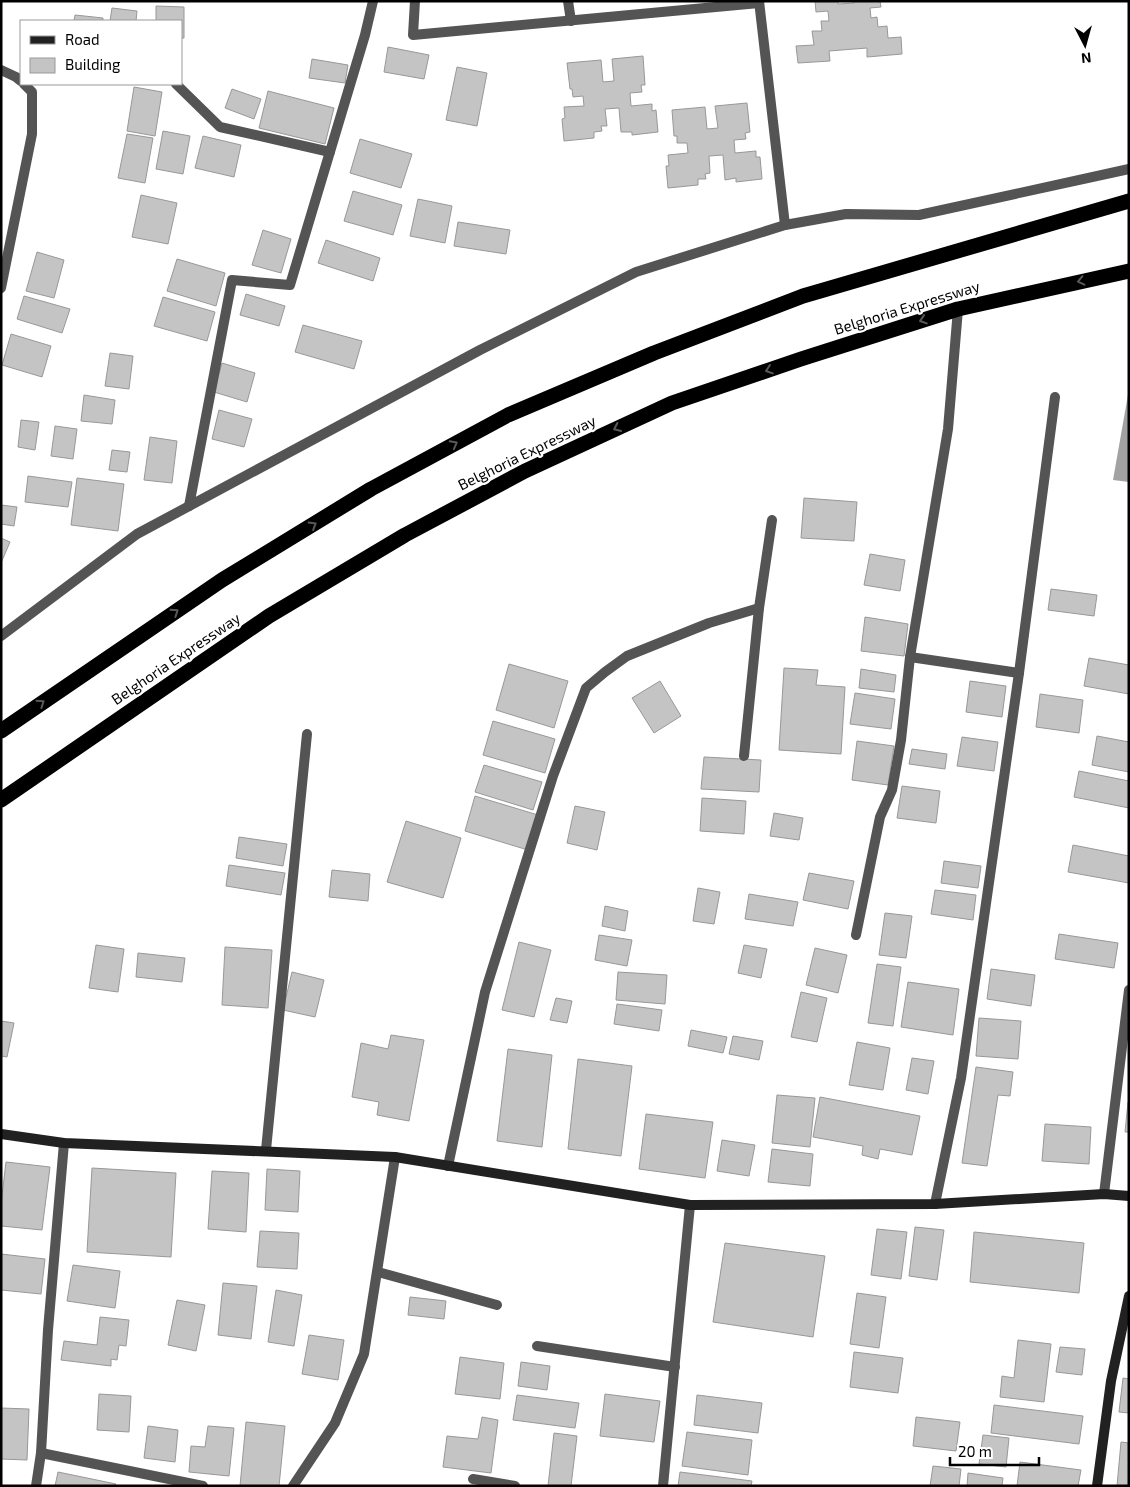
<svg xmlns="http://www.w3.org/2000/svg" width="1130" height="1487" viewBox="0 0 1130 1487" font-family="'Exo 2',sans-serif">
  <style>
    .water { fill: #a2a2a2 }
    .building { fill: #c4c4c4; stroke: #989898 }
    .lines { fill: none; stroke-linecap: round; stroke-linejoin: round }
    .lane { stroke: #545454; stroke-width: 10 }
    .street { stroke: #545454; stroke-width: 10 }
    .secondary { stroke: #212121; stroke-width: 10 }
    .highway { stroke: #000; stroke-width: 15 }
    .oneway { stroke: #595959 }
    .labels { text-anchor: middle; stroke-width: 4.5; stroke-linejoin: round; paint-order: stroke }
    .street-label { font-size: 15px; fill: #000; stroke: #fff }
  </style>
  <rect width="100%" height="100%" fill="#fff"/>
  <!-- water -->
  <path class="water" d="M1129 389V482L1113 480Z"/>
  <!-- building -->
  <g class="building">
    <path d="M815 1H838V4L854 3V1H880L881 7 870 8 871 18 877 17 878 27 887 26 888 38 901 37 902 54 867 57V48L829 51 830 61 798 63 796 46 814 45 812 31H822L821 21H829L828 11 816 12Z"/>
    <path d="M156 6 184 7V38H181V21H156Z"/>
    <path d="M112 8 137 11 136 21H110Z"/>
    <path d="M75 15 103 18V21H74Z"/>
    <path d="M388 47 429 55 424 79 384 72Z"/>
    <path d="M643 56 645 85H641L642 92 630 93 631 106 652 104V111L656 110 658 132 632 135V132H621L619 108 605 109 607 126H601L602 131 594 132V138L564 141 562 119 565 118 564 107 584 106 583 96 573 97 572 89H570L567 63 601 60 603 82 614 81 612 59Z"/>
    <path d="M312 59 348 65 345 83 309 78Z"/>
    <path d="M457 67 487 73 477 126 446 120Z"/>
    <path d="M134 87 162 92 155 136 127 131Z"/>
    <path d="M232 89 261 99 254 119 225 108Z"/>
    <path d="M268 91 334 108 325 144 259 128Z"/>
    <path d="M747 103 750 132 745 133 746 139 734 140 735 153 756 151V157H760L762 179 736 182V178L725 180 723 155 709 156 710 173 705 174 706 179H698V185L668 188 666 166H669L668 155 688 153 687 143H677V136H674L672 110 705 107 707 129 718 128 715 106Z"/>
    <path d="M163 131 190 136 183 174 156 169Z"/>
    <path d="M127 134 153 138 145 183 118 178Z"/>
    <path d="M203 136 241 145 234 177 195 168Z"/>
    <path d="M360 139 412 154 401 188 350 173Z"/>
    <path d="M353 191 402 205 393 235 344 221Z"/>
    <path d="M141 195 177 203 168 244 132 237Z"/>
    <path d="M418 199 452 206 445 243 410 236Z"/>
    <path d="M458 222 510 230 506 254 454 246Z"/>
    <path d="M263 230 291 239 281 273 252 265Z"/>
    <path d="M326 240 380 258 373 281 318 263Z"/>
    <path d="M37 252 64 260 54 298 26 291Z"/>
    <path d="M177 259 225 273 216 306 167 291Z"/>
    <path d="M246 294 285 306 279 326 240 315Z"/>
    <path d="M24 296 70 309 62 333 17 319Z"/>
    <path d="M163 297 215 312 207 341 154 326Z"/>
    <path d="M303 325 362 341 354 369 295 352Z"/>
    <path d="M11 334 51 346 42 377 2 365Z"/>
    <path d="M110 353 133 356 129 389 105 386Z"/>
    <path d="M222 363 255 373 247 402 214 392Z"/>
    <path d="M84 395 115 400 112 424 81 421Z"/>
    <path d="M219 410 252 419 244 447 212 439Z"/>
    <path d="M21 420 39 422 35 450 18 447Z"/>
    <path d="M55 426 77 429 73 459 51 456Z"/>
    <path d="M150 437 177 441 172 483 144 480Z"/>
    <path d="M112 450 130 452 127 472 109 470Z"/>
    <path d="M28 476 72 482 68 507 25 502Z"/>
    <path d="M77 478 124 484 118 531 71 525Z"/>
    <path d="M804 498 857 502 854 541 801 538Z"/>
    <path d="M1 505 17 507 14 526 1 524Z"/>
    <path d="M1 538 10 542 1 563Z"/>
    <path d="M870 554 905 560 900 591 864 585Z"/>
    <path d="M1051 589 1097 595 1094 616 1048 610Z"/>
    <path d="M865 617 908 624 904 656 861 651Z"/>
    <path d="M1089 658 1129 665V694L1084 686Z"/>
    <path d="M509 664 568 681 554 728 496 710Z"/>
    <path d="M784 668 818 670 816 685 845 687 841 754 779 750Z"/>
    <path d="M861 669 896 675 894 692 859 688Z"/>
    <path d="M660 681 681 716 654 733 632 698Z"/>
    <path d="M970 681 1006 686 1002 717 966 712Z"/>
    <path d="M855 693 895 699 891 729 850 724Z"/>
    <path d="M1040 694 1083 700 1079 733 1036 727Z"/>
    <path d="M493 721 555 739 545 773 483 755Z"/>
    <path d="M1097 736 1129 742V772L1092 765Z"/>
    <path d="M962 737 998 742 994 771 957 766Z"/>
    <path d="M857 741 894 746 888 785 852 780Z"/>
    <path d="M912 749 947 754 945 769 909 764Z"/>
    <path d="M704 757 761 760 759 792 701 789Z"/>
    <path d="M484 765 542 782 533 810 475 792Z"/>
    <path d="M1079 771 1129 781V808L1074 797Z"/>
    <path d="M902 786 940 791 936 823 897 818Z"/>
    <path d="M475 796 538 815 528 850 465 831Z"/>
    <path d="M702 798 746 801 744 834 700 831Z"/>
    <path d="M575 806 605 812 597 850 567 843Z"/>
    <path d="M774 813 803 818 799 840 770 836Z"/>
    <path d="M406 821 461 838 443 898 387 882Z"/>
    <path d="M239 837 287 844 283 866 236 858Z"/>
    <path d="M1073 845 1129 856V883L1068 872Z"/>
    <path d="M944 861 981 866 978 888 941 883Z"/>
    <path d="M229 865 285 873 281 895 226 886Z"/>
    <path d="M332 870 370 874 368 901 329 897Z"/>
    <path d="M809 873 854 881 848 909 803 900Z"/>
    <path d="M698 888 720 892 714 924 693 921Z"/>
    <path d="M935 890 976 895 973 920 931 914Z"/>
    <path d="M749 894 798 902 793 926 745 919Z"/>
    <path d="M605 906 628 911 625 931 602 926Z"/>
    <path d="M885 913 912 916 906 958 879 955Z"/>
    <path d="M1059 934 1118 943 1114 968 1055 959Z"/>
    <path d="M599 935 632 940 627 966 595 960Z"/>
    <path d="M519 942 551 950 534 1017 502 1010Z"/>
    <path d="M96 945 124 949 118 992 89 988Z"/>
    <path d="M744 945 767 949 761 978 738 973Z"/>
    <path d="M225 947 272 950 268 1008 222 1005Z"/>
    <path d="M815 948 847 955 838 993 806 985Z"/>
    <path d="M138 953 185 958 182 982 136 977Z"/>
    <path d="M877 964 901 967 893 1026 868 1023Z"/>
    <path d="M991 969 1035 975 1031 1006 987 999Z"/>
    <path d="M292 972 324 980 315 1017 283 1010Z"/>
    <path d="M618 972 667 975 665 1004 616 1000Z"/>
    <path d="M908 982 959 989 953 1035 901 1027Z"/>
    <path d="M801 992 827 998 817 1042 791 1037Z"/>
    <path d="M556 998 572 1001 567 1023 550 1020Z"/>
    <path d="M617 1004 662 1010 659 1031 614 1024Z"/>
    <path d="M979 1018 1021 1021 1018 1059 976 1056Z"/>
    <path d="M1 1021 14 1023 7 1057 1 1056Z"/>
    <path d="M691 1030 727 1037 723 1053 688 1046Z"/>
    <path d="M391 1035 424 1040 409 1121 377 1115 379 1102 352 1097 361 1043 388 1049Z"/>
    <path d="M733 1036 763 1041 759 1060 729 1054Z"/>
    <path d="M857 1042 890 1048 883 1090 849 1085Z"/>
    <path d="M508 1049 552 1055 542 1147 497 1141Z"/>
    <path d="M912 1058 934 1061 928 1094 906 1090Z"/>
    <path d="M578 1059 632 1066 621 1156 568 1149Z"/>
    <path d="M976 1067 1013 1072 1010 1096 998 1095 987 1166 962 1163Z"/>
    <path d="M777 1095 815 1098 810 1147 772 1143Z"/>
    <path d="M820 1097 920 1116 912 1155 880 1149 878 1159 862 1155 863 1146 813 1137Z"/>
    <path d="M1128 1102 1129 1103V1132H1125Z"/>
    <path d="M646 1114 713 1122 705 1178 639 1169Z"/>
    <path d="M1045 1124 1091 1127 1089 1164 1042 1161Z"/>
    <path d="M722 1140 755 1145 749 1176 717 1171Z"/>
    <path d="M772 1149 813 1154 810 1186 768 1182Z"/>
    <path d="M6 1162 50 1167 42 1230 1 1226V1204Z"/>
    <path d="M92 1168 176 1173 171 1257 87 1252Z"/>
    <path d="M267 1169 300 1171 298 1212 265 1210Z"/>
    <path d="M212 1171 249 1173 246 1232 208 1229Z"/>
    <path d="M915 1227 944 1230 937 1280 909 1276Z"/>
    <path d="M877 1229 907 1232 901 1279 871 1275Z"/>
    <path d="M260 1231 299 1233 297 1269 257 1267Z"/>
    <path d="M974 1232 1084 1243 1079 1293 970 1282Z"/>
    <path d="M725 1243 825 1256 813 1337 713 1322Z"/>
    <path d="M1 1254 45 1259 41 1294 1 1290Z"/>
    <path d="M73 1265 120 1271 115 1308 67 1301Z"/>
    <path d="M223 1283 257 1286 251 1339 218 1335Z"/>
    <path d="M276 1290 302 1295 294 1346 268 1342Z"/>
    <path d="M857 1293 886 1297 879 1348 850 1344Z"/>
    <path d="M410 1297 446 1301 444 1319 408 1315Z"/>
    <path d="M177 1300 205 1305 196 1351 168 1345Z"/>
    <path d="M100 1317 129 1320 126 1346 119 1345 117 1360 111 1359V1366L61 1360 64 1341 97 1345Z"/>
    <path d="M309 1335 344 1340 338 1380 302 1374Z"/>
    <path d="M1018 1340 1051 1344 1044 1402 1000 1397 1002 1376 1014 1378Z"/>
    <path d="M1060 1347 1085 1349 1082 1375 1056 1372Z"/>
    <path d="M854 1352 903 1358 898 1393 850 1387Z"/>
    <path d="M460 1357 504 1363 500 1399 455 1394Z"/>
    <path d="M521 1362 550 1366 547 1390 518 1386Z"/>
    <path d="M1123 1378 1129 1379V1413L1119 1412Z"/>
    <path d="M99 1394 131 1396 129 1432 97 1430Z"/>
    <path d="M605 1394 660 1401 654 1442 600 1436Z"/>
    <path d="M517 1395 579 1403 575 1428 513 1420Z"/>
    <path d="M697 1395 762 1403 758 1433 694 1425Z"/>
    <path d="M994 1405 1083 1416 1079 1444 991 1433Z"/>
    <path d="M1 1408 29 1409 27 1460 1 1459Z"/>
    <path d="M482 1417 498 1420 491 1473 443 1467 447 1436 478 1439Z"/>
    <path d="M916 1417 960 1422 956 1451 913 1446Z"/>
    <path d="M246 1422 285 1426 279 1486H240Z"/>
    <path d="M148 1426 178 1430 175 1462 144 1458Z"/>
    <path d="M208 1426 234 1428 229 1476 189 1472 191 1446 205 1447Z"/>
    <path d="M687 1432 752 1440 748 1475 682 1466Z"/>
    <path d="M554 1433 577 1436 571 1486H548Z"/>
    <path d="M983 1435 1009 1438 1006 1467 979 1464Z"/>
    <path d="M1121 1442 1129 1443V1486H1117Z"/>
    <path d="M1020 1462 1081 1470 1078 1486H1017Z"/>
    <path d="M933 1466 961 1469 959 1486H930Z"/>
    <path d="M58 1472 116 1484 115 1486H55Z"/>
    <path d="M680 1472 752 1481 751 1486H678Z"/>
    <path d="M968 1473 1003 1478 1002 1486H967Z"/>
  </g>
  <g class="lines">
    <!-- lane -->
    <g class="lane">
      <path d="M415 1 413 35 759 3"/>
      <path d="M568 1 571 21"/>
      <path d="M759 1 785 225"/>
    </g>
    <!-- street -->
    <g class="street">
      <path d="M1 70 16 77 21 81"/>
      <path d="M176 84 220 127 330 152"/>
      <path d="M1 288 32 134V92L24 84"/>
      <path d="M189 506 232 280 290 285 365 35 373 1"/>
      <path d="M1 636 137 534 480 350 636 272 785 225 846 214 919 215 1129 169"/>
      <path d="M910 657 1019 673"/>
      <path d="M744 756 759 608"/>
      <path d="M856 935 880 817 892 790 901 740 910 657 948 429 958 309"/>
      <path d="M266 1150 307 734"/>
      <path d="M448 1166 485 992 553 776 586 688 605 672 627 656 709 623 759 608 772 520"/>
      <path d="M1104 1194 1129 990"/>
      <path d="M935 1204 961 1078 1019 673 1055 397"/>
      <path d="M378 1272 497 1305"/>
      <path d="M537 1346 675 1367"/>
      <path d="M41 1453 203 1486"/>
      <path d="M473 1479 515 1486"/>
      <path d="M36 1486 41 1453 48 1330 64 1143"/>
      <path d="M293 1486 335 1423 364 1354 395 1157"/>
      <path d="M663 1486 690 1205"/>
    </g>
    <!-- secondary -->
    <g class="secondary">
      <path d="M1 1134 64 1143 395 1157 690 1205 935 1204 1104 1194 1129 1196"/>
      <path d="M1097 1486 1111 1381 1129 1296"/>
    </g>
    <!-- highway -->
    <g class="highway">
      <path d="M1 731 222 580 371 489 508 415 654 353 803 296 1129 201"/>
      <path d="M1 800 269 616 405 535 525 471 672 403 801 359 958 309 1129 271"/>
    </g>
  </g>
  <!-- one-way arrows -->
  <defs><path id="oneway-chevron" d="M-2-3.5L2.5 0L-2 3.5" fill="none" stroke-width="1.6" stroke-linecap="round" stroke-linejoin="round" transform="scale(1.25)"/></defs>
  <g class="oneway">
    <use href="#oneway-chevron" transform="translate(1081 281) rotate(167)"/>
    <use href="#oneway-chevron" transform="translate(923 320) rotate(162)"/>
    <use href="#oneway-chevron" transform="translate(769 370) rotate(161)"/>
    <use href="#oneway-chevron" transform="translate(617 428) rotate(155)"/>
    <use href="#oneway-chevron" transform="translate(454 444) rotate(-28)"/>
    <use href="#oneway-chevron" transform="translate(313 525) rotate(-31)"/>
    <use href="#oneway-chevron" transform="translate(175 612) rotate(-34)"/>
    <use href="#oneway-chevron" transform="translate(41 703) rotate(-34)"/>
  </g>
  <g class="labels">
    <!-- street labels -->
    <g class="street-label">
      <text transform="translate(907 308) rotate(-17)" y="5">Belghoria Expressway</text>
      <text transform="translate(527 453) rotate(-26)" y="5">Belghoria Expressway</text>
      <text transform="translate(176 659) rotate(-34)" y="5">Belghoria Expressway</text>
    </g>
  </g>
  <!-- border -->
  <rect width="1130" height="1487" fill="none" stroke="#000000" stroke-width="5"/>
  <!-- legend -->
  <rect x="20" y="20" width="162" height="65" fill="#ffffff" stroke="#999999"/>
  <rect x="30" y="36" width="25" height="8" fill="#212121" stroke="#999999"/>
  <text x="65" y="45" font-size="15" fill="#000000">Road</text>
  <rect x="30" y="58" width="25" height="15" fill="#c4c4c4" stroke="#999999"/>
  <text x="65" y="70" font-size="15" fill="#000000">Building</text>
  <!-- north arrow -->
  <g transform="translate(1085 45) rotate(174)" stroke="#ffffff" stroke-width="4" paint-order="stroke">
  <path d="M0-4L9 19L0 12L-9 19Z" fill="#000000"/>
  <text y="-8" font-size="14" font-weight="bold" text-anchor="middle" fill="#000000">N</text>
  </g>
  <!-- scale -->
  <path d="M950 1457v8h89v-8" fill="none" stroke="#000000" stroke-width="2.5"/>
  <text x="958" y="1457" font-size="15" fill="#000000" stroke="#ffffff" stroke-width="4" paint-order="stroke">20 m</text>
</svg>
